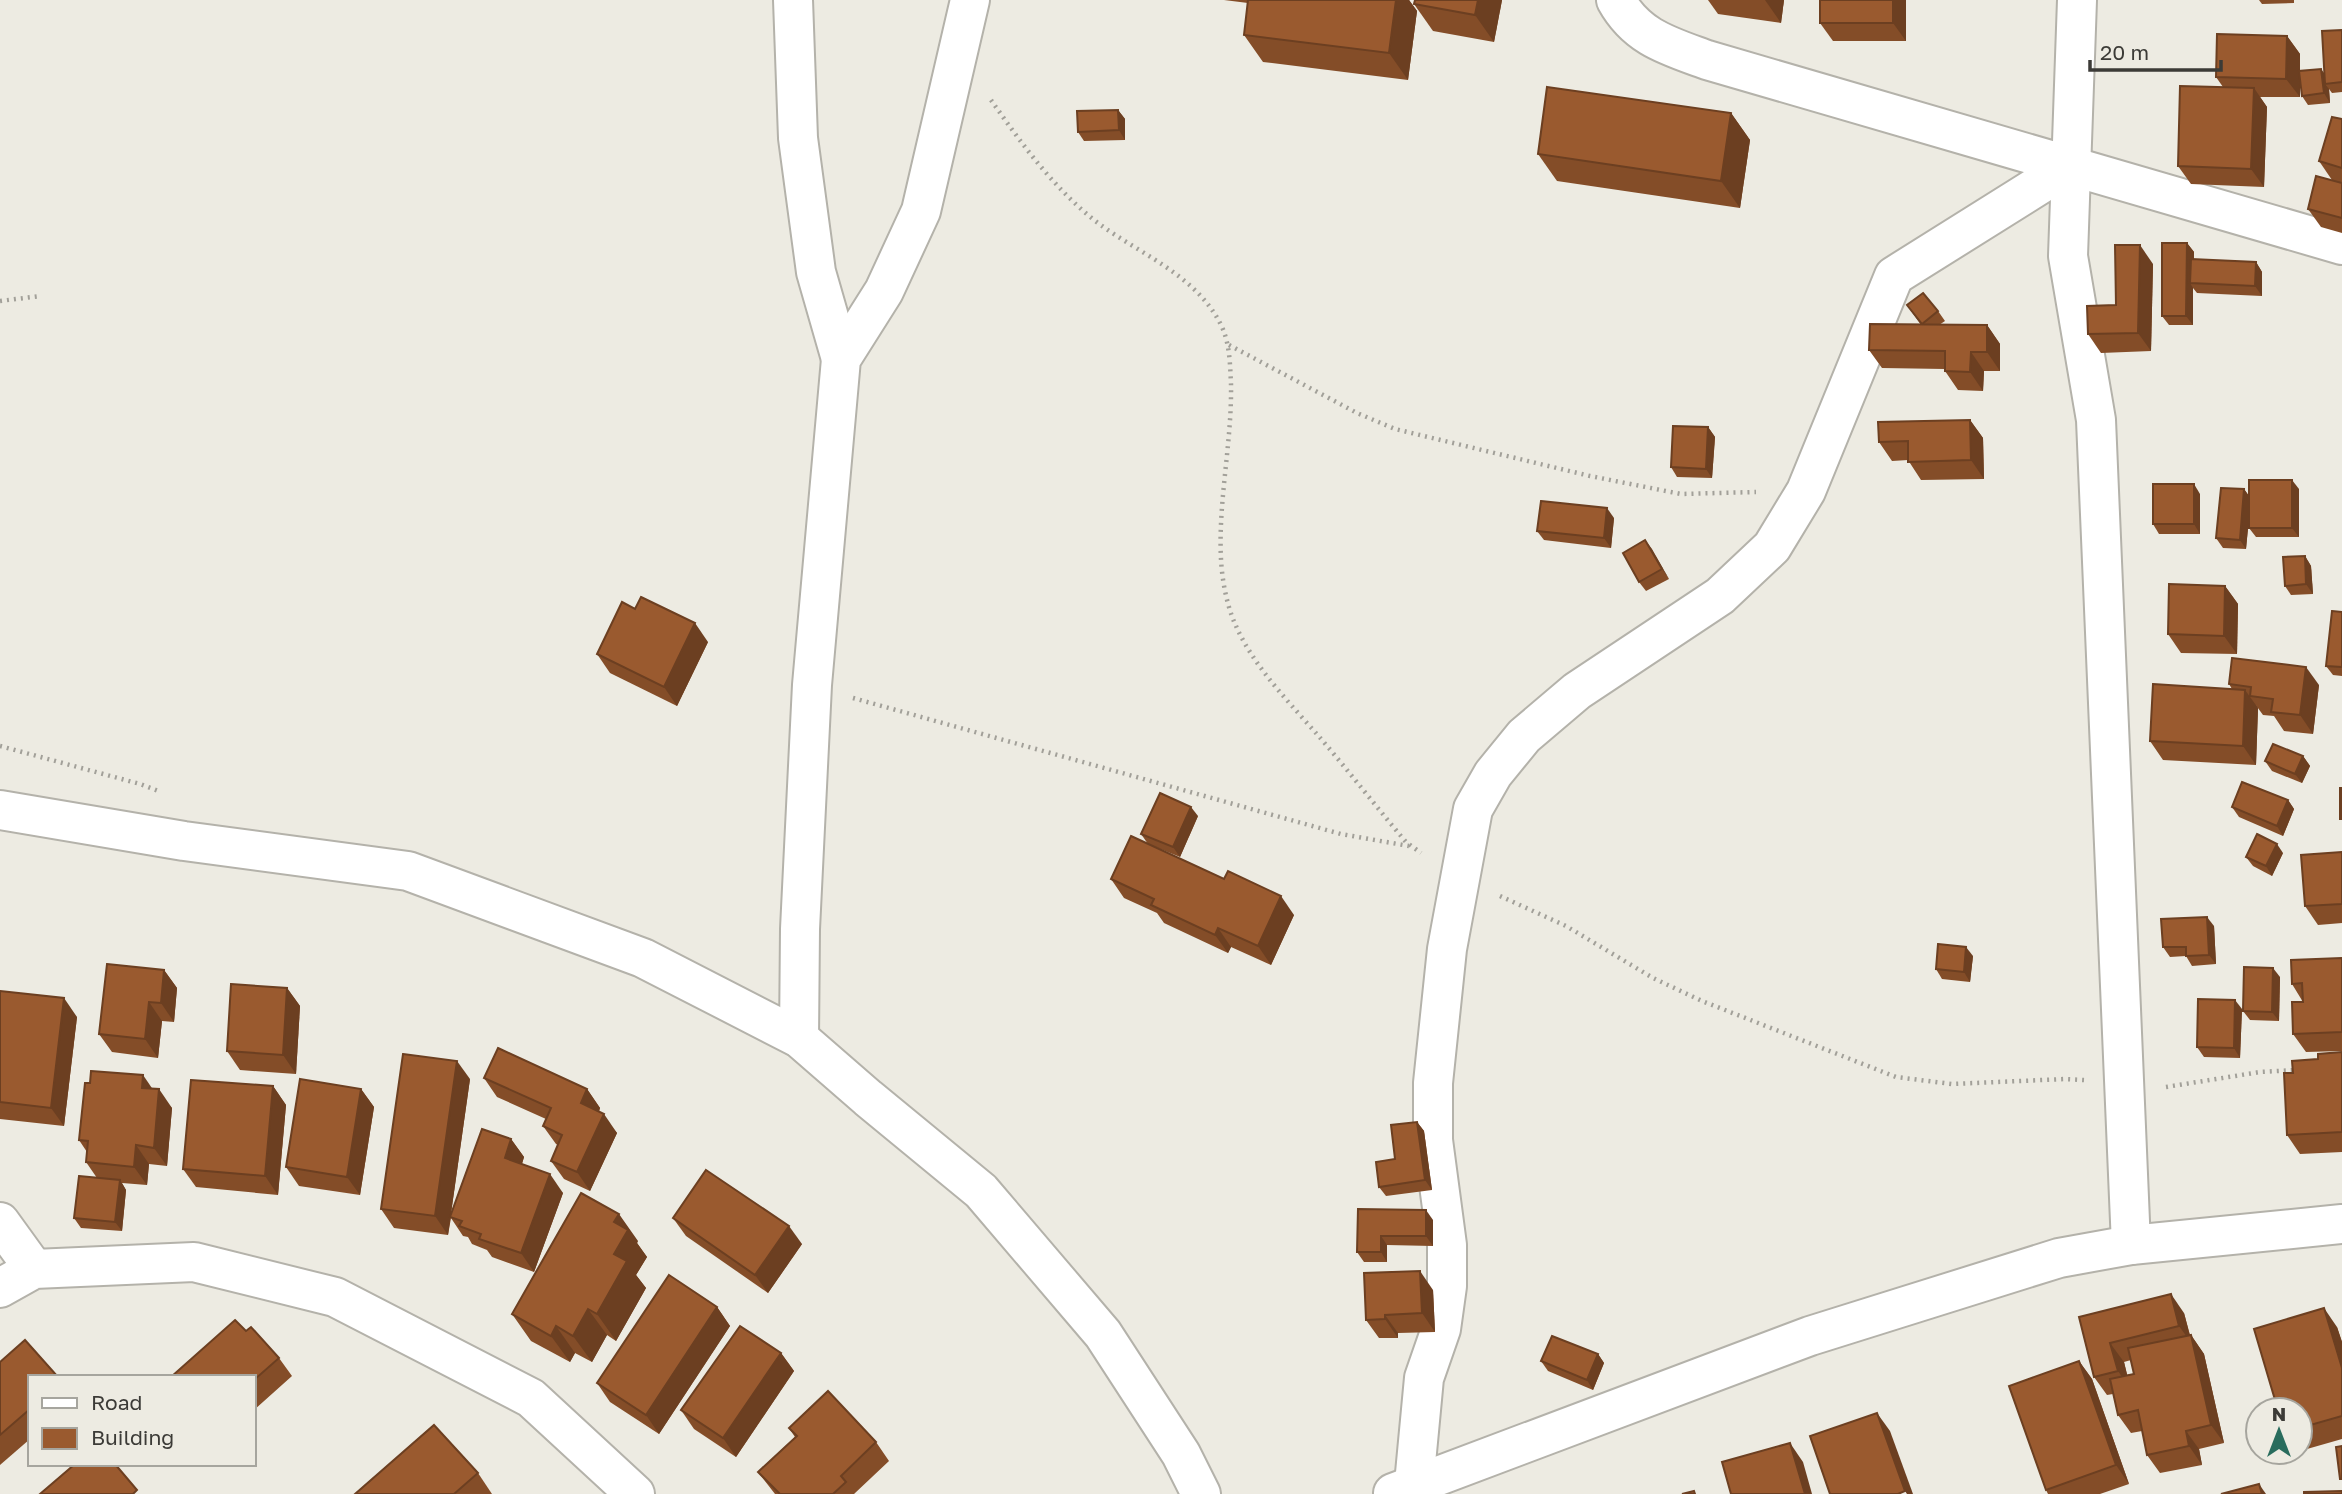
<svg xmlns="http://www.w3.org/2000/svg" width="2342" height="1494" viewBox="0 0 2342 1494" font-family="'Golos Text',sans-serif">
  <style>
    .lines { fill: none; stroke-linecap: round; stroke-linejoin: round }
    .minor-casing { stroke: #b4b2aa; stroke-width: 42 }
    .path { stroke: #a2a099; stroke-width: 4.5; stroke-dasharray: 2 5; stroke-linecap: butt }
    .minor { stroke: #fff; stroke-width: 38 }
    .wall { fill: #844d28; fill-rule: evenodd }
    .shaded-wall { fill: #6c3f21 }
    .building { fill: #9a5a2f; stroke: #6c3f21; stroke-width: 2 }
  </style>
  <rect width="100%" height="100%" fill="#edebe2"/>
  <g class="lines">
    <!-- minor casing -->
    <g class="minor-casing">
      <g id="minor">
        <path d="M793 0 798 138 816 272 841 359"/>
        <path d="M1616 0C1637 38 1669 46 1707 60L2342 245"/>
        <path d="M2077 0 2068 256 2096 420 2131 1245"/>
        <path d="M0 810 184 841 408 871 643 958 799 1038 868 1098 981 1191 1103 1334 1181 1454 1201 1494"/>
        <path d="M799 1038 800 929 812 685 841 359 884 291 921 211 970 0"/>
        <path d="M0 1222 34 1269"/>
        <path d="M0 1288 34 1269 194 1262 335 1297 531 1398 635 1494"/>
        <path d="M1414 1484 1424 1378 1441 1329 1447 1286V1245L1433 1140V1083L1447 949 1473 809 1493 774 1524 736 1577 691 1720 596 1772 547 1806 491 1894 276 2071 165"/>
        <path d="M1393 1493 1810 1336 2059 1258 2131 1245 2342 1224"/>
      </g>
    </g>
    <!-- path -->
    <g class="path">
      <path d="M991 100C1021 143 1053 187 1094 220 1138 254 1197 274 1222 327 1230 345 1230 365 1231 384 1232 443 1218 501 1221 559 1222 580 1227 607 1236 626 1255 669 1292 705 1322 740 1351 774 1378 809 1406 842L1421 853"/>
      <path d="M0 301 40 296"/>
      <path d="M1229 345 1357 413 1395 429 1590 476 1681 494 1756 492"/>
      <path d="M853 698 1341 834 1409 846"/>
      <path d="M0 746 140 784 161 792"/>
      <path d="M1500 896 1566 926 1653 978 1702 1001 1896 1077 1952 1084 2065 1079 2084 1080"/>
      <path d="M2166 1087 2260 1072 2296 1070"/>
    </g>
    <!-- minor -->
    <use href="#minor" class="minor"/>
  </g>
  <!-- wall -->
  <g class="wall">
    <path d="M1224 0H1409L1417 11 1408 80 1263 62 1244 35 1248 3Z"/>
    <path d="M1502 0 1494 42 1433 31 1414 4Z"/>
    <path d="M1708 0H1784L1781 23 1718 14Z"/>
    <path d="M1906 0V41H1833L1820 23Z"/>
    <path d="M2259 0H2294V3L2262 4Z"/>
    <path d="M2342 30V92L2332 93 2329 89 2330 103 2308 105 2302 96 2300 76V97H2260L2267 107 2264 187 2191 184 2178 166 2223 87 2216 77 2287 36 2300 54V71L2324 73Z"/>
    <path d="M1118 110 1125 119V140L1084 141 1078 132Z"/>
    <path d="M1731 113 1750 140 1740 208 1557 181 1538 154Z"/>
    <path d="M2342 119V183L2332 180 2319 161Z"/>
    <path d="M2342 183V233L2321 227 2308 209Z"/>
    <path d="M2187 243 2194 252V260L2256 262 2262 272V296L2197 293 2193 288V325H2169L2162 316Z"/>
    <path d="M2153 264 2151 351 2101 353 2088 334Z"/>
    <path d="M1907 305 1938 311 1945 321 1939 325H1987L2000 344V371H1984L1983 391 1958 390 1945 371V369L1882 368 1869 350 1921 325Z"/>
    <path d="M1970 420 1983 438 1984 479 1921 480 1908 460 1892 461 1879 442Z"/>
    <path d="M1708 427 1715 437 1712 478 1677 477 1671 467Z"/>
    <path d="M2244 489 2249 496 2299 489V537H2256L2249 528V516L2246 549 2223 548 2216 538Z"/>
    <path d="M2200 494V534H2159L2153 524Z"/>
    <path d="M1614 518 1611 548 1544 540 1537 531Z"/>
    <path d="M1645 540 1669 579 1646 591 1639 582Z"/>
    <path d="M2305 556 2311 566 2313 594 2291 595 2285 586Z"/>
    <path d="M2225 586 2238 604 2237 654 2181 653 2168 634Z"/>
    <path d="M2342 612V676L2333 675 2326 666Z"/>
    <path d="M708 642 677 706 610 673 597 654Z"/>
    <path d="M2229 684 2319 685 2313 734 2284 731 2274 716 2263 715 2255 704 2258 708 2256 765 2163 760 2150 741 2232 689Z"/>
    <path d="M2303 756 2310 766 2302 783 2272 771 2265 761Z"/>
    <path d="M2288 800 2294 809 2283 836 2239 817 2232 807Z"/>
    <path d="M1198 816 1180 857 1148 844 1141 834Z"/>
    <path d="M2342 852V923L2318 925 2305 906Z"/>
    <path d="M2283 853 2272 876 2253 866 2246 857Z"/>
    <path d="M1111 879 1294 915 1271 965 1231 947 1228 953 1164 923 1157 913 1124 898Z"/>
    <path d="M2214 926 2216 964 2192 966 2186 956 2170 957 2163 947Z"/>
    <path d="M1973 956 1970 982 1942 979 1936 969Z"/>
    <path d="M2342 958V1051L2306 1052 2293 1034 2303 1002 2292 984Z"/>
    <path d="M164 970 177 988 174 1022 162 1021 158 1058 112 1052 99 1034Z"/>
    <path d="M2280 977 2279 1021 2250 1020 2243 1011Z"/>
    <path d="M287 988 300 1006 296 1074 240 1070 227 1051Z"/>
    <path d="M0 991 77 1017 64 1126 0 1119Z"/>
    <path d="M2242 1009 2240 1058 2204 1057 2197 1047Z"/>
    <path d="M2342 1052V1152L2300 1154 2287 1135 2293 1073 2318 1059Z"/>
    <path d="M484 1078 587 1089 600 1108 599 1112 617 1133 590 1191 564 1179 551 1161 558 1145 556 1144 543 1126 546 1119 497 1097Z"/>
    <path d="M470 1079 451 1213 511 1139 524 1157 522 1164 563 1193 534 1272 492 1257 487 1250 472 1244 468 1237 463 1236 451 1218 448 1235 394 1228 381 1209Z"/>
    <path d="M273 1086 286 1105 278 1195 196 1187 183 1169Z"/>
    <path d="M152 1089 172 1108 167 1166 149 1164 147 1185 122 1183 126 1190 122 1231 81 1228 74 1218 97 1178 86 1162 87 1152 79 1140Z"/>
    <path d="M361 1089 374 1107 360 1195 299 1186 286 1167Z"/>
    <path d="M1417 1122 1424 1131 1432 1190 1386 1196 1379 1187Z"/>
    <path d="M1358 1209 1433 1220V1246L1387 1245V1262H1364L1357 1252Z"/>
    <path d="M673 1218 802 1244 768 1293 686 1236Z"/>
    <path d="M638 1241 637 1243 647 1257 636 1275 646 1288 616 1341 607 1335 592 1362 575 1353 570 1362 531 1341 512 1314Z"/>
    <path d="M1433 1290 1435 1332 1398 1333V1338H1379L1366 1320Z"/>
    <path d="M717 1307 730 1326 659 1434 610 1402 597 1383Z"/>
    <path d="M2184 1313 2190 1335H2191L2204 1354 2224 1443 2199 1449 2202 1465 2160 1473 2147 1455 2142 1431 2131 1433 2118 1415 2113 1394 2107 1395 2094 1377 2079 1317ZM2131 1360 2134 1374 2127 1375 2124 1362Z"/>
    <path d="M2337 1327 2342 1342V1439L2300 1451V1410Z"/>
    <path d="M246 1331 279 1358 292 1376 254 1410V1377Z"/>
    <path d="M781 1353 794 1371 736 1457 694 1429 681 1410Z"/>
    <path d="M1598 1354 1604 1363 1593 1390 1548 1371 1541 1361Z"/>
    <path d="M2079 1361 2092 1379 2129 1484 2100 1494H2048L2046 1490Z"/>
    <path d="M0 1362 30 1377V1439L0 1465Z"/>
    <path d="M789 1428 876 1442 889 1461 854 1494H775L758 1472 795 1437Z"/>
    <path d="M478 1473 492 1494H355Z"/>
  </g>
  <!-- shaded-wall -->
  <g class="shaded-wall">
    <path d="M1396 0H1409L1417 11 1408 80 1389 53Z"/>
    <path d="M1478 0H1502L1494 42 1475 15Z"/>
    <path d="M1765 0H1784L1781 23Z"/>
    <path d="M1893 0H1906V41L1893 23Z"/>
    <path d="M2287 36 2300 54V97L2286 79Z"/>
    <path d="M2321 69 2328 78 2325 84 2329 89 2330 103 2324 93Z"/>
    <path d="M2254 88 2267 107 2264 187 2251 169Z"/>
    <path d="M1118 110 1125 119V140L1119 130Z"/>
    <path d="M1731 113 1750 140 1740 208 1721 181Z"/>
    <path d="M2187 243 2194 252 2193 284 2190 283 2193 288V325L2186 316Z"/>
    <path d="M2140 245 2153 264 2151 351 2138 333Z"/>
    <path d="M2256 262 2262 272V296L2255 286Z"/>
    <path d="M1987 325 2000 344V371L1987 352Z"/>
    <path d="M1971 352 1984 371 1983 391 1970 372Z"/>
    <path d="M1970 420 1983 438 1984 479 1971 460Z"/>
    <path d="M1708 427 1715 437 1712 478 1706 469Z"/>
    <path d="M2292 480 2299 489V537L2292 528Z"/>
    <path d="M2194 484 2200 494V534L2194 524Z"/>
    <path d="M2244 489 2251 499 2246 549 2240 540Z"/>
    <path d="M1607 508 1614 518 1611 548 1604 538Z"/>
    <path d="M1645 540 1652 549 1669 579 1662 569Z"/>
    <path d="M2305 556 2311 566 2313 594 2306 584Z"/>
    <path d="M2225 586 2238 604 2237 654 2224 636Z"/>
    <path d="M695 623 708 642 677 706 664 687Z"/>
    <path d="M2306 667 2319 685 2313 734 2300 715Z"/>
    <path d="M2245 690 2258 708 2256 765 2243 746Z"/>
    <path d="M2303 756 2310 766 2302 783 2295 774Z"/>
    <path d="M2288 800 2294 809 2283 836 2277 826Z"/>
    <path d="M1191 807 1198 816 1180 857 1173 847Z"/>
    <path d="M2277 844 2283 853 2272 876 2266 866Z"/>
    <path d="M1281 896 1294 915 1271 965 1258 946Z"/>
    <path d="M2207 917 2214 926 2216 964 2209 955Z"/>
    <path d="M1218 928 1231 947 1228 953 1215 935Z"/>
    <path d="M1966 947 1973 956 1970 982 1964 972Z"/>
    <path d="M2273 968 2280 977 2279 1021 2272 1012Z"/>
    <path d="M164 970 177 988 174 1022 161 1003Z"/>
    <path d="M287 988 300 1006 296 1074 283 1055Z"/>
    <path d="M64 998 77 1017 64 1126 51 1108Z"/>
    <path d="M2235 1000 2242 1009 2240 1058 2234 1048Z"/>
    <path d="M149 1002 162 1021 158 1058 145 1039Z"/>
    <path d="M457 1061 470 1079 448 1235 435 1216Z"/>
    <path d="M143 1075 156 1094 142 1088Z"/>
    <path d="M273 1086 286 1105 278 1195 265 1176Z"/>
    <path d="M159 1089 172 1108 167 1166 154 1148Z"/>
    <path d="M361 1089 374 1107 360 1195 347 1177Z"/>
    <path d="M587 1089 600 1108 594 1122 581 1103Z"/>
    <path d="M604 1114 617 1133 590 1191 577 1172Z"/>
    <path d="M1417 1122 1424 1131 1432 1190 1425 1180Z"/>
    <path d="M511 1139 524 1157 518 1176 505 1158Z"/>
    <path d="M136 1145 149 1164 147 1185 134 1167Z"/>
    <path d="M550 1174 563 1193 534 1272 521 1253Z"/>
    <path d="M120 1180 126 1190 122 1231 115 1222Z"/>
    <path d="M1426 1210 1433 1220V1246L1426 1236Z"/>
    <path d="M619 1214 638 1241 637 1243 647 1257 636 1275 646 1288 616 1341 597 1314 614 1222Z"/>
    <path d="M789 1226 802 1244 768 1293 755 1275Z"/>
    <path d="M1381 1236 1387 1245V1262L1381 1252Z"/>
    <path d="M1420 1271 1433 1290 1435 1332 1422 1313Z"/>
    <path d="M2171 1294 2184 1313 2192 1344 2179 1326Z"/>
    <path d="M717 1307 730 1326 659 1434 646 1415Z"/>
    <path d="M2324 1308 2337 1327 2342 1342V1368Z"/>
    <path d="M588 1309 607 1335 592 1362 573 1336Z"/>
    <path d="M1385 1315 1398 1333V1338L1385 1319Z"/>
    <path d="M556 1326 575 1353 570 1362 551 1336Z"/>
    <path d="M2191 1335 2204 1354 2224 1443 2211 1425Z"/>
    <path d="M2110 1343 2124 1362 2131 1390 2118 1371Z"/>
    <path d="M781 1353 794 1371 736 1457 723 1438Z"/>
    <path d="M1598 1354 1604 1363 1593 1390 1587 1380Z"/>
    <path d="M2079 1361 2092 1379 2129 1484 2116 1465Z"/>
    <path d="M1877 1413 1890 1431 1913 1494H1907L1905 1491Z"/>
    <path d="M2186 1431 2199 1449 2202 1465 2189 1446Z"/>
    <path d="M1790 1443 1803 1462 1812 1494H1805Z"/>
    <path d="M2259 1484 2266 1494H2262Z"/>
  </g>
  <!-- building -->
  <g class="building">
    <path d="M1248 0H1396L1389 53 1244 35Z"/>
    <path d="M1415 0H1478L1475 15 1414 4Z"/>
    <rect x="1820" y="0" width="73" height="23"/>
    <path d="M2342 30V82L2325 84 2322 31Z"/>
    <path d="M2217 34 2287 36 2286 79 2216 77Z"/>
    <path d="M2321 69 2324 93 2302 96 2299 71Z"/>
    <path d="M2180 86 2254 88 2251 169 2178 166Z"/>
    <path d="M1547 87 1731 113 1721 181 1538 154Z"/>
    <path d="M1118 110 1119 130 1078 132 1077 111Z"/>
    <path d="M2332 117 2342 119V168L2319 161Z"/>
    <path d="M2316 176 2342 183V218L2308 209Z"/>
    <path d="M2162 243H2187L2186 316H2162Z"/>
    <path d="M2115 245H2140L2138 333 2088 334 2087 306 2116 305Z"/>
    <path d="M2191 259 2256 262 2255 286 2190 283Z"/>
    <path d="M1923 293 1938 311 1922 324 1907 305Z"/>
    <path d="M1870 324 1987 325V352H1971L1970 372 1945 371V351L1869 350Z"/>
    <path d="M1970 420 1971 460 1908 462V441L1879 442 1878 422Z"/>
    <path d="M1673 426 1708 427 1706 469 1671 467Z"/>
    <rect x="2249" y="480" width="43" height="48"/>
    <rect x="2153" y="484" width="41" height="40"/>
    <path d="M2221 488 2244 489 2240 540 2216 538Z"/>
    <path d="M1541 501 1607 508 1604 538 1537 531Z"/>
    <path d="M1645 540 1662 569 1639 582 1623 553Z"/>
    <path d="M2305 556 2306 584 2285 586 2283 557Z"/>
    <path d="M2169 584 2225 586 2224 636 2168 634Z"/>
    <path d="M641 597 695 623 664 687 597 654 622 602 635 609Z"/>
    <path d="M2332 611 2342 612V667L2326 666Z"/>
    <path d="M2232 658 2306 667 2300 715 2271 712 2273 699 2250 696 2251 687 2229 684Z"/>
    <path d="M2153 684 2245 690 2243 746 2150 741Z"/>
    <path d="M2273 744 2303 756 2295 774 2265 761Z"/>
    <path d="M2242 782 2288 800 2277 826 2232 807Z"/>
    <rect x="2340" y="788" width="2" height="31"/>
    <path d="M1160 793 1191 807 1173 847 1141 834Z"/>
    <path d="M2257 834 2277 844 2266 866 2246 857Z"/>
    <path d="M1131 836 1224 879 1228 871 1281 896 1258 946 1218 928 1215 935 1151 905 1154 899 1111 879Z"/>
    <path d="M2342 852V904L2305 906 2301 855Z"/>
    <path d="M2207 917 2209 955 2186 956V947H2163L2161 919Z"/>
    <path d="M1938 944 1966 947 1964 972 1936 969Z"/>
    <path d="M2342 958V1032L2293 1034 2292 1002H2303L2302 983 2292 984 2291 960Z"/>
    <path d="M107 964 164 970 161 1003 149 1002 145 1039 99 1034Z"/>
    <path d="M2244 967 2273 968 2272 1012 2243 1011Z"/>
    <path d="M231 984 287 988 283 1055 227 1051Z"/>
    <path d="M0 991 64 998 51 1108 0 1102Z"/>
    <path d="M2198 999 2235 1000 2234 1048 2197 1047Z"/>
    <path d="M498 1048 587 1089 581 1103 604 1114 577 1172 551 1161 562 1135 543 1126 551 1108 484 1078Z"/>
    <path d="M2342 1052V1132L2287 1135 2284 1073H2293L2292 1061 2318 1059V1054Z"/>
    <path d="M403 1054 457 1061 435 1216 381 1209Z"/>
    <path d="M91 1071 143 1075 142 1088 159 1089 154 1148 136 1145 134 1167 86 1162 88 1141 79 1140 85 1083H90Z"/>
    <path d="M300 1079 361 1089 347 1177 286 1167Z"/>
    <path d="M191 1080 273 1086 265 1176 183 1169Z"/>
    <path d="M1417 1122 1425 1180 1379 1187 1376 1162 1395 1159 1391 1125Z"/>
    <path d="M482 1129 511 1139 505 1158 550 1174 521 1253 479 1239 481 1234 459 1226 462 1221 450 1217Z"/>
    <path d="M706 1170 789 1226 755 1275 673 1218Z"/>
    <path d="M79 1176 120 1180 115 1222 74 1218Z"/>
    <path d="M581 1193 619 1214 614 1222 628 1230 614 1254 627 1261 597 1314 588 1309 573 1336 556 1326 551 1336 512 1314Z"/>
    <path d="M1358 1209 1426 1210V1236H1381V1252H1357Z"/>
    <path d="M1420 1271 1422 1313 1385 1315V1319L1366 1320 1364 1273Z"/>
    <path d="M669 1275 717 1307 646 1415 597 1383Z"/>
    <path d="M2171 1294 2179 1326 2110 1343 2118 1371 2094 1377 2079 1317Z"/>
    <path d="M2324 1308 2342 1368V1416L2300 1428V1410H2278L2254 1329Z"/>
    <path d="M235 1320 246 1331 251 1327 279 1358 254 1380V1377H171Z"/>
    <path d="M740 1326 781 1353 723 1438 681 1410Z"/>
    <path d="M2191 1335 2211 1425 2186 1431 2189 1446 2147 1455 2138 1410 2118 1415 2110 1379 2134 1374 2128 1348Z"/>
    <path d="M1552 1336 1598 1354 1587 1380 1541 1361Z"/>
    <path d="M25 1340 58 1377H30V1409L0 1435V1362Z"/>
    <path d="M2079 1361 2116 1465 2046 1490 2009 1386Z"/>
    <path d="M828 1391 876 1442 841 1476 846 1482 833 1494H780L758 1472 797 1436 789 1428Z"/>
    <path d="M1877 1413 1905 1491 1898 1494H1830L1810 1436Z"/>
    <path d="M434 1425 478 1473 454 1494H355Z"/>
    <path d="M1790 1443 1805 1494H1731L1722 1462Z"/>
    <path d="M2342 1446V1479H2340L2336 1447Z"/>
    <path d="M75 1464H115L137 1490 133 1494H40Z"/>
    <path d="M2259 1484 2262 1494H2221Z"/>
    <path d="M1694 1491 1695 1494H1682Z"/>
    <path d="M2342 1491V1494H2304V1492Z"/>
  </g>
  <!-- legend -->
  <rect x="28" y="1375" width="228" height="91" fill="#edebe2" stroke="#a6a59e" stroke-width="2"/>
  <rect x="42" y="1398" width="35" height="10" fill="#ffffff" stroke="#a6a59e" stroke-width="2"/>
  <text x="91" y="1410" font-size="21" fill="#3c3b37">Road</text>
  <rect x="42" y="1428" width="35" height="21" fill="#9a5a2f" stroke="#a6a59e" stroke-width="2"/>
  <text x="91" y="1445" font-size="21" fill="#3c3b37">Building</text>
  <!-- north arrow -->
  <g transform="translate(2279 1431)"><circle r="33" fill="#edebe2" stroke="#a6a59e" stroke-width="2"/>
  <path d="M0-5L12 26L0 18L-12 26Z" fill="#296c5d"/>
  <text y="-10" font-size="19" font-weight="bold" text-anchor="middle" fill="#3c3b37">N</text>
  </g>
  <!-- scale -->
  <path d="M2090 60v10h131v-10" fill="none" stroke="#3c3b37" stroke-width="3.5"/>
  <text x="2100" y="60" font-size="21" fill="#3c3b37" stroke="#edebe2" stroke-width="5" paint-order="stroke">20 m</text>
</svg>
